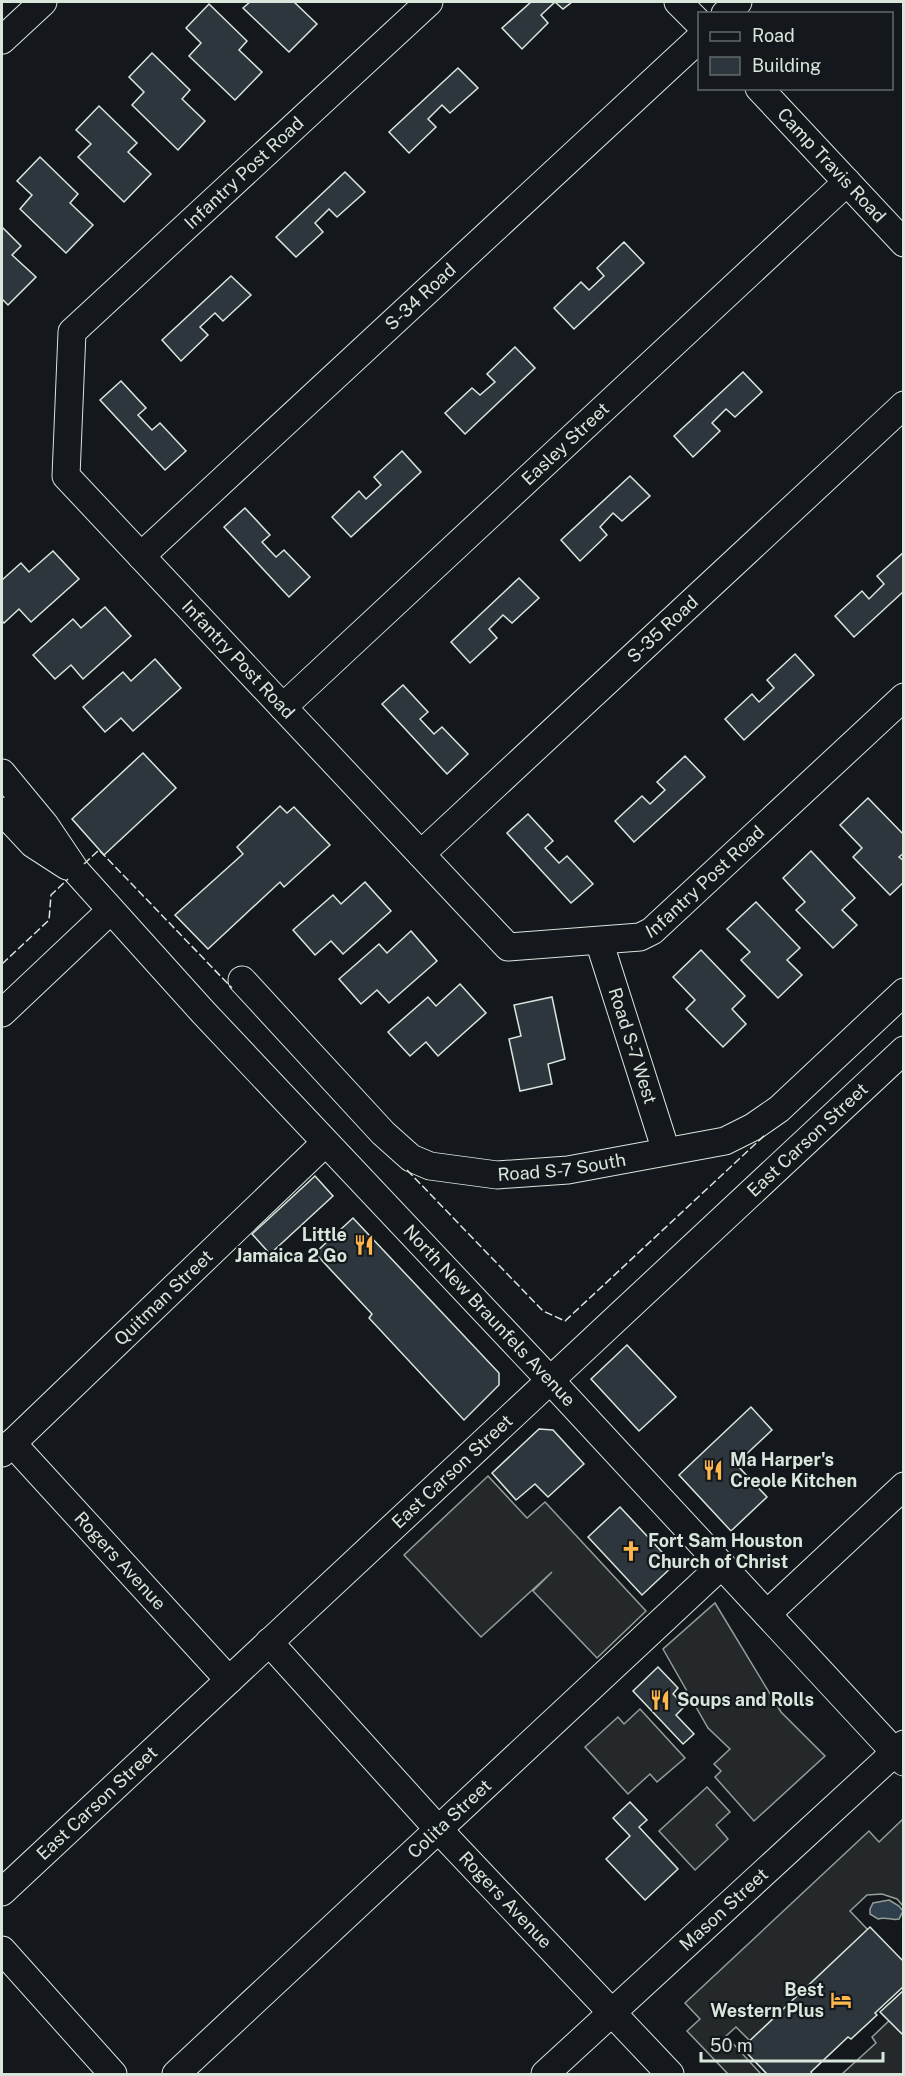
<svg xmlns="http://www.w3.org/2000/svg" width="905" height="2076" viewBox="0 0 905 2076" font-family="'Public Sans',sans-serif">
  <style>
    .parking { fill: #24282b; stroke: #939e99; stroke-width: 1.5 }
    .water { fill: #2f3f4d; stroke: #939e99; stroke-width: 1.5 }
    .building { fill: #2c363c; stroke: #d8e6dc; stroke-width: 1.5 }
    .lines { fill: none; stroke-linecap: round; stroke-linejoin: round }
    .minor-casing { stroke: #d8e6dc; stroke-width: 29 }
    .minor { stroke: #14181c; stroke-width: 27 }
    .fence { stroke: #d8e6dc; stroke-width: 1.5; stroke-dasharray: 8 3; stroke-linecap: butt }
    .labels { text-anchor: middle; stroke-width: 4.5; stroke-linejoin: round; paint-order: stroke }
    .street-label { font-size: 18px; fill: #d8e6dc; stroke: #14181c }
    .poi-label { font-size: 18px; font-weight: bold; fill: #d8e6dc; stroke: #14181c; text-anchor: start }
  </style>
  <rect width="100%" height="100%" fill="#14181c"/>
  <!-- parking -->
  <g class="parking">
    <path d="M488 1476 527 1518 545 1502 646 1611 597 1658 533 1591 552 1572 481 1637 404 1555Z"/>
    <path d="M715 1603 781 1712 825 1756 754 1821 715 1777 721 1771 714 1764 730 1749 708 1728 663 1649Z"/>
    <path d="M640 1709 685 1758 657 1782 650 1774 628 1794 585 1747 618 1717 624 1724Z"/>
    <path d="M707 1787 730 1812 716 1825 728 1839 695 1870 659 1831Z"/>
    <path d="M903 1819V1906L897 1899 882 1894 867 1895 850 1911 868 1930 750 2041 736 2027 726 2036 761 2074H728L687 2031 700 2019 685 2003 869 1831 879 1842Z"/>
    <path d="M903 2001V2074H842L876 2043 872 2037 893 2017Z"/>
  </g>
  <!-- water -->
  <path class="water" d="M889 1900 899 1906 903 1911 899 1919C892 1921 886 1916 878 1919L870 1914V1909L873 1903Z"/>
  <!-- building -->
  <g class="building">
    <path d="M250 2H294L317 24 289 52 243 8Z"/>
    <path d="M531 2H555L541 15 548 23 522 49 502 28Z"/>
    <path d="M555 2H572L563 9Z"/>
    <path d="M209 4 247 41 239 50 262 72 235 100 189 56 201 43 186 28Z"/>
    <path d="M152 53 190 90 182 99 205 121 178 150 132 105 144 92 129 77Z"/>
    <path d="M458 68 478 88 450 113 442 105 428 119 436 127 409 153 389 132Z"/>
    <path d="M99 106 137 143 128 152 151 174 124 202 78 157 91 144 76 130Z"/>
    <path d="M40 157 78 194 70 203 93 225 66 253 20 209 32 195 17 181Z"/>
    <path d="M345 172 365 192 337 217 329 209 315 223 323 232 296 257 276 237Z"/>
    <path d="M2 227 21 246 12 255 36 277 8 305 2 299Z"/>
    <path d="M624 242 644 263 574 329 554 308 581 282 589 290 604 276 597 268Z"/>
    <path d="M231 276 251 295 223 321 215 313 200 327 208 335 181 361 162 340Z"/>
    <path d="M515 347 535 368 465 434 445 413 472 388 480 395 495 382 487 374Z"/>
    <path d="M743 372 762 392 735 417 726 409 712 423 720 431 693 457 674 436Z"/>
    <path d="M121 381 146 408 138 415 152 430 160 423 186 451 165 470 100 400Z"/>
    <path d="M402 451 421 472 351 537 332 517 359 491 366 499 381 485 374 477Z"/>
    <path d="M630 476 650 496 622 521 613 513 600 527 607 535 580 561 561 540Z"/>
    <path d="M245 508 270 535 262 542 276 557 284 550 310 577 289 597 224 527Z"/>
    <path d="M53 551 79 579 31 622 19 609 4 623 2 621V580L21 563 29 572Z"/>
    <path d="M904 552V591L854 637 835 616 862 591 869 599 884 584 877 576Z"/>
    <path d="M519 578 539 598 512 623 503 615 489 629 497 638 470 663 451 642Z"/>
    <path d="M105 607 131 636 83 679 71 665 55 679 33 655 73 619 81 628Z"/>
    <path d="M795 654 814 675 744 740 725 719 752 694 759 702 774 688 767 680Z"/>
    <path d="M155 659 181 688 133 731 121 718 105 732 83 707 123 672 131 681Z"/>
    <path d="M403 685 428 712 420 719 434 734 442 727 468 754 447 774 382 704Z"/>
    <path d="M143 753 176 788 104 855 72 819Z"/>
    <path d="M685 756 705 777 634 842 615 821 642 796 650 804 665 790 657 782Z"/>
    <path d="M868 798 904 835V853L899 857 904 861V882L890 895 853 857 862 848 840 825Z"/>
    <path d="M280 806 287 813 294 807 330 845 284 887 280 882 208 949 175 915 243 854 237 847Z"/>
    <path d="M528 814 553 841 545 848 559 863 567 856 593 884 571 903 507 833Z"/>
    <path d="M811 851 855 898 842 910 857 925 833 948 796 910 805 902 783 878Z"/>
    <path d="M365 882 391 911 343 954 331 941 315 955 293 930 333 895 341 904Z"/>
    <path d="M756 902 800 948 787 960 802 975 778 998 741 960 750 952 727 929Z"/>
    <path d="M411 931 437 961 389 1003 377 990 361 1004 339 979 379 944 387 953Z"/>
    <path d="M701 950 745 996 732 1009 746 1024 723 1047 686 1009 695 1000 673 977Z"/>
    <path d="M460 984 486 1013 438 1056 426 1042 410 1056 388 1032 428 997 436 1006Z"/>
    <path d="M552 997 565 1059 548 1064 552 1084 520 1091 509 1039 521 1036 514 1005Z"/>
    <path d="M315 1176 333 1196 270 1254 252 1234Z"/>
    <path d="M353 1218 499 1373V1385L464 1420 369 1318 372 1314 315 1253Z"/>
    <path d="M627 1345 676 1397 639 1431 591 1379Z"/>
    <path d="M751 1407 772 1430 736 1464 767 1497 731 1531 679 1475Z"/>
    <path d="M539 1429 553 1430 584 1464 548 1497 535 1484 516 1500 492 1473Z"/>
    <path d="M620 1507 674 1565 642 1595 588 1537Z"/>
    <path d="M658 1667 678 1688 673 1694 685 1706 676 1715 694 1734 683 1744 633 1691Z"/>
    <path d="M630 1802 647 1820 639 1827 678 1869 645 1900 606 1859 630 1836 613 1818Z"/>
    <path d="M870 1927 904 1962V1986L875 2013 877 2015 851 2039 848 2037 811 2072 812 2074H767L742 2048Z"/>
    <path d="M904 1990V2036L880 2012Z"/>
  </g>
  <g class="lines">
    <!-- minor casing -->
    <g class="minor-casing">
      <g id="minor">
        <path id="s1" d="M429 2 72 332 66 476 508 947 640 937 652 931 904 697"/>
        <path d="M678 2 700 24"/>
        <path d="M725 14 738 2"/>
        <path d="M2 40 43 2"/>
        <path id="s2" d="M759 88 904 243"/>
        <path id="s3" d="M141 556 700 38"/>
        <path id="s4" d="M283 707 847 182"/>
        <path id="s5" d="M2 773 45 825 76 871 203 1012 550 1380 904 1762"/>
        <path d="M2 811 33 844 67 866"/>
        <path id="s6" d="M421 854 904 405"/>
        <path id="s7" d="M599 941 666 1151"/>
        <path id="s8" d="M242 980 383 1133 411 1158 430 1166 497 1175 568 1170 725 1141 753 1127 779 1109 904 992"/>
        <path d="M2 1013 110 911"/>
        <path id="s9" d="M12 1443 229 1680"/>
        <path id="s10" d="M2 1453 325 1143"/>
        <path d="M767 1614 904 1486"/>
        <path id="s11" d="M269 1642 438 1829 670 2074"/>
        <path id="s12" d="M2 1892 904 1050"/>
        <path d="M2 1950 113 2074"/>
        <path id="s13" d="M176 2074 722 1565"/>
        <path id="s14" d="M545 2074 904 1744"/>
      </g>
    </g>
    <!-- minor -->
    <use href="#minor" class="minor"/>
    <!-- fence -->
    <g class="fence">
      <path d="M84 864 99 850 232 988"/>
      <path d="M2 964 49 920 51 895 68 879"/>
      <path d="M407 1170 543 1311 565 1321 766 1134"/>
    </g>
  </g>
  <!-- icons -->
  <defs>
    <g id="restaurant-bare" transform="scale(1.62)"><path d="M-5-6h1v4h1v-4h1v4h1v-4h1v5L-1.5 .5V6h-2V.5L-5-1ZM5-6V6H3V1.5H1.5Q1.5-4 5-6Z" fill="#ffb74d" stroke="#14181c" stroke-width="2.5" paint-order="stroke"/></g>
    <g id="church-bare" transform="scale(1.62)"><path d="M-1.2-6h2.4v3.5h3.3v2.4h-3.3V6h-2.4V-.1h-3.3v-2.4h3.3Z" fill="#ffb74d" stroke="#14181c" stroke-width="2.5" paint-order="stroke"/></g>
    <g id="hotel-bare" transform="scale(1.62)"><path d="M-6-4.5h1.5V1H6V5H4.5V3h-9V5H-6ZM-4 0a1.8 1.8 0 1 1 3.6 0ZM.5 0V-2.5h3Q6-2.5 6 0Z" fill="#ffb74d" stroke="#14181c" stroke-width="2.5" paint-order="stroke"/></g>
  </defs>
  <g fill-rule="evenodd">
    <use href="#restaurant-bare" x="364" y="1245"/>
    <use href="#restaurant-bare" x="713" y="1470"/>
    <use href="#church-bare" x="631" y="1551"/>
    <use href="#restaurant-bare" x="660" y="1700"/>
    <use href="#hotel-bare" x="841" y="2000"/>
  </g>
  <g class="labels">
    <!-- street labels -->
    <g class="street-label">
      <text dy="6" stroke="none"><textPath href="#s2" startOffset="106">Camp Travis Road</textPath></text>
      <text transform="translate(244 173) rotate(-43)" y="6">Infantry Post Road</text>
      <text dy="6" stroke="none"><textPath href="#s3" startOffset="381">S-34 Road</textPath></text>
      <text dy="6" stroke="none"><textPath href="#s4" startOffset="386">Easley Street</textPath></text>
      <text dy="6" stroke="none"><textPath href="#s6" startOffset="330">S-35 Road</textPath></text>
      <text dy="6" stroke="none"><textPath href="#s1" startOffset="882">Infantry Post Road</textPath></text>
      <text dy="6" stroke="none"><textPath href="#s1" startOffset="1494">Infantry Post Road</textPath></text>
      <text dy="6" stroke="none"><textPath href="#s7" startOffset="110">Road S-7 West</textPath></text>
      <text dy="6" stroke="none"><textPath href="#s12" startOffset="1102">East Carson Street</textPath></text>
      <text dy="6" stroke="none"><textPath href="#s8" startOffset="399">Road S-7 South</textPath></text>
      <text dy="6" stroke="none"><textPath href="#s10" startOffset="224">Quitman Street</textPath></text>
      <text dy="6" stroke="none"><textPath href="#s5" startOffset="730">North New Braunfels Avenue</textPath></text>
      <text dy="6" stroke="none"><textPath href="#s12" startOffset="616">East Carson Street</textPath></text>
      <text dy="6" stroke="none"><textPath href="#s9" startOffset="160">Rogers Avenue</textPath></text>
      <text dy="6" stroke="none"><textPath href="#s12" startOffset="130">East Carson Street</textPath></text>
      <text dy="6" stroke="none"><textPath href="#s13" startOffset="374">Colita Street</textPath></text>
      <text dy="6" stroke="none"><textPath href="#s11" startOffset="350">Rogers Avenue</textPath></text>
      <text dy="6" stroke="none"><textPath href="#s14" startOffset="243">Mason Street</textPath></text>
    </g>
    <!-- poi labels -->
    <g class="poi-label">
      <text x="347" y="1241" text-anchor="end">Little<tspan x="347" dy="21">Jamaica 2 Go</tspan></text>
      <text x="730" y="1466">Ma Harper's<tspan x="730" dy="21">Creole Kitchen</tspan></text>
      <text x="648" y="1547">Fort Sam Houston<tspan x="648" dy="21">Church of Christ</tspan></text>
      <text x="677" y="1706">Soups and Rolls</text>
      <text x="824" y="1996" text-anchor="end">Best<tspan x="824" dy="21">Western Plus</tspan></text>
    </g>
  </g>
  <!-- border -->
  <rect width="905" height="2076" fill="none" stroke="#d8e6dc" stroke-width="6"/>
  <!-- legend -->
  <rect x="698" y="12" width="195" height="78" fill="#14181c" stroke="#626a69" stroke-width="1.5"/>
  <rect x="710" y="32" width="30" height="9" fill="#14181c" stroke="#626a69" stroke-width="1.5"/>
  <text x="752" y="42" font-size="18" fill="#d8e6dc">Road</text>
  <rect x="710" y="57" width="30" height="18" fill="#2c363c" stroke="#626a69" stroke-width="1.5"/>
  <text x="752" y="72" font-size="18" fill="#d8e6dc">Building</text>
  <!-- scale -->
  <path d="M701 2052v9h182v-9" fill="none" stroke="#d8e6dc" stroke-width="3"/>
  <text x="710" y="2052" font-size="18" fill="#d8e6dc" stroke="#14181c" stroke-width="4.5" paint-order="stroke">50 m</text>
</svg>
